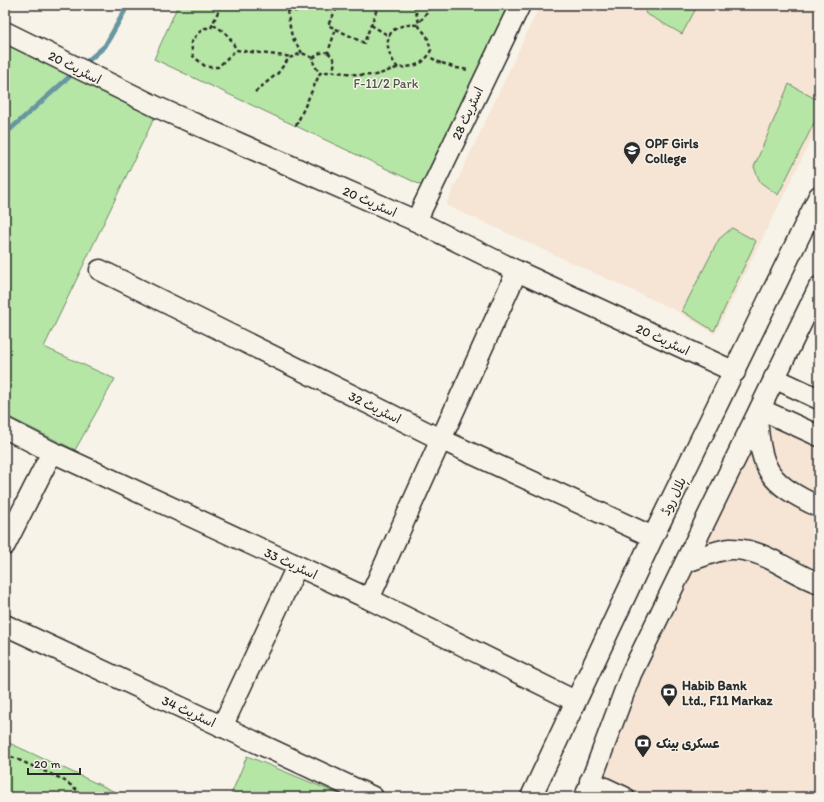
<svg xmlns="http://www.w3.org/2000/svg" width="824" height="802" viewBox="0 0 824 802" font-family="Itim,'Playpen Sans Arabic',sans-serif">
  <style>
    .built { fill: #f6e4d4 }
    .green { fill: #b6e6a5; stroke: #708868 }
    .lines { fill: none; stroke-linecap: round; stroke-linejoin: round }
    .stream { stroke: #6796a1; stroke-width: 5 }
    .minor-casing { stroke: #2b2b2b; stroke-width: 23 }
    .path { stroke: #2b2b2b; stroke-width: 2.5; stroke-dasharray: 4 3; stroke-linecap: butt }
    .minor { stroke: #f7f3e8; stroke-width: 20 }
    .labels { text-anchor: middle; stroke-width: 3; stroke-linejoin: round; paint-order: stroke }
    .street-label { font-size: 13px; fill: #2b2b2b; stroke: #f7f3e8 }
    .park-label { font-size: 13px; fill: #4e5a4a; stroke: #f7f3e8 }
    .poi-label { font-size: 13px; font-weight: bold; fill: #2b2b2b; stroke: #f7f3e8; text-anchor: start }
  </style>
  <rect width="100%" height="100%" fill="#f7f3e8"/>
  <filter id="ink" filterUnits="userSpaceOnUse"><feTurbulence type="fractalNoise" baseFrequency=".025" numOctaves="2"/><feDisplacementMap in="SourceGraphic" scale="8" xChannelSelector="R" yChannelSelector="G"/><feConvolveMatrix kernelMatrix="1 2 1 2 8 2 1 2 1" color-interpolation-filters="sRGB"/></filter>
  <g filter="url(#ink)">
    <!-- built -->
    <g class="built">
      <path d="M540 5H819V124L715 334 673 309 446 205Z"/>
      <path d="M759 419 819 447V797H588L620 706Z"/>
    </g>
    <!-- green -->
    <g class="green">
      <path d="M178 5H510L423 186 154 59Z"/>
      <path d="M650 5H698L682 34 645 13Z"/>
      <path d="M5 36 159 108 44 347 115 379 75 450 5 415Z"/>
      <path d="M789 84 819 101V113L778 195 760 182 754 167Z"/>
      <path d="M732 228 756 241 714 331 682 311 719 239Z"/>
      <path d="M5 741 126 797H5Z"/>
      <path d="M247 756 346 797H230Z"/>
    </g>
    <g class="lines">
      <!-- stream -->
      <g class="stream">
        <path d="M82 66 105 46 128 5"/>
        <path d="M5 134 76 71"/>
      </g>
      <!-- minor casing -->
      <g class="minor-casing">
        <g id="minor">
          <path d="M5 32 159 108 416 221 517 271 735 372"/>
          <path d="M416 221 520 5"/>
          <path d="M100 270 440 439 653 537"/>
          <path d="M774 378 819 399"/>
          <path d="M760 409 819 436"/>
          <path d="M757 417C761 472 769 483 819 507"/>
          <path d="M5 428 52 452 369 599 575 701"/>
          <path d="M5 545 52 452"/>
          <path d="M686 562C700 558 716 550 730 549 764 548 789 573 819 583"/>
          <path d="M369 599 517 271"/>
          <path d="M5 625 373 797"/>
          <path d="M222 727 297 566"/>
          <path d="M590 781 624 797"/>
          <path d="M531 797 653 537 819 196"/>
          <path d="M585 797 631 674 819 287"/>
        </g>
      </g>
      <!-- path -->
      <g class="path">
        <path d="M221 5 211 28H205L197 34 191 43 193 56 206 67H218L236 50 293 57"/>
        <path d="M283 5 287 11 292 37 302 53"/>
        <path d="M330 5 337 8 338 5"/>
        <path d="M414 5 419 23 432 5"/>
        <path d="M337 8 328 25 364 43 377 9 368 5"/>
        <path d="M287 11H302L314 5"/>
        <path d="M213 25C225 31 231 37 236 50"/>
        <path d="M371 25 389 36"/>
        <path d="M418 25 427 36 431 50 428 56"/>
        <path d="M328 52 335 61 333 71"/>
        <path d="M313 58 320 53 328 52 336 29"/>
        <path d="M442 63 456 68"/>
        <path d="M398 68C380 45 385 22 418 25"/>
        <path d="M456 68 469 70"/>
        <path d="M255 92 278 73 289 58 302 53 313 58 314 65 320 73"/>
        <path d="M296 126 320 73C338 69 356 77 375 75 383 74 390 69 398 68 411 66 420 67 428 56L442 64"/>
        <path d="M5 754 62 779 76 789 73 797"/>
      </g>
      <!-- minor -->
      <use href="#minor" class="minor"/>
    </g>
  </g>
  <!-- icons -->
  <defs>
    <g id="university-pin" transform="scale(0.9)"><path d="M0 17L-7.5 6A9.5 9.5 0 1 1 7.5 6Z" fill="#2b2b2b" stroke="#f7f3e8"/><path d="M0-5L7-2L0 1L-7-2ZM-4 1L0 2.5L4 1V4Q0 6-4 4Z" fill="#fff"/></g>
    <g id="bank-pin" transform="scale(0.9)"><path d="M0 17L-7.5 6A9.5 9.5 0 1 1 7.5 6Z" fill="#2b2b2b" stroke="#f7f3e8"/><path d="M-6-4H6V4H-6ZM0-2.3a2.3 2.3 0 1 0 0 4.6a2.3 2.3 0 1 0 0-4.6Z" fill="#fff"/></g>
  </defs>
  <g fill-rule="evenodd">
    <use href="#university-pin" x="632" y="150"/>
    <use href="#bank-pin" x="669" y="692"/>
    <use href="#bank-pin" x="643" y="743"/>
  </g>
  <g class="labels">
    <!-- street labels -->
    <g class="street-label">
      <text transform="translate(75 67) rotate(27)" y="5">اسٹریٹ 20</text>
      <text transform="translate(467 113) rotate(-65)" y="5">اسٹریٹ 28</text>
      <text transform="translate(370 201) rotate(24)" y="5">اسٹریٹ 20</text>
      <text transform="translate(663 339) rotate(25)" y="5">اسٹریٹ 20</text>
      <text transform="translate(375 407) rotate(26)" y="5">اسٹریٹ 32</text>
      <text transform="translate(673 496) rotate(-64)" y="5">ہلال روڈ</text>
      <text transform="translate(291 563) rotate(25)" y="5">اسٹریٹ 33</text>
      <text transform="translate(189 711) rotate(25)" y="5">اسٹریٹ 34</text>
    </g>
    <!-- park labels -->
    <g class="park-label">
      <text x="386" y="88">F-11/2 Park</text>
    </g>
    <!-- poi labels -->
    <g class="poi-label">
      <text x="645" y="148">OPF Girls<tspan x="645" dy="15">College</tspan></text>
      <text x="682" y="690">Habib Bank<tspan x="682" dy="15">Ltd., F11 Markaz</tspan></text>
      <text x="656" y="748">عسکری بینک</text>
    </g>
  </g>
  <!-- margin -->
  <rect width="824" height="802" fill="none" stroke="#f7f3e8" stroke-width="20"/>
  <rect x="10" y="10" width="804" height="782" fill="none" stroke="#2b2b2b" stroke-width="1.5" filter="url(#ink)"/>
  <!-- scale -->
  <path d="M28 768v6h52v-6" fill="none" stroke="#2b2b2b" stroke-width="2"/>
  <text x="34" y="768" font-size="12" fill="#2b2b2b" stroke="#f7f3e8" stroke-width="3" paint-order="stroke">20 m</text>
</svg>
